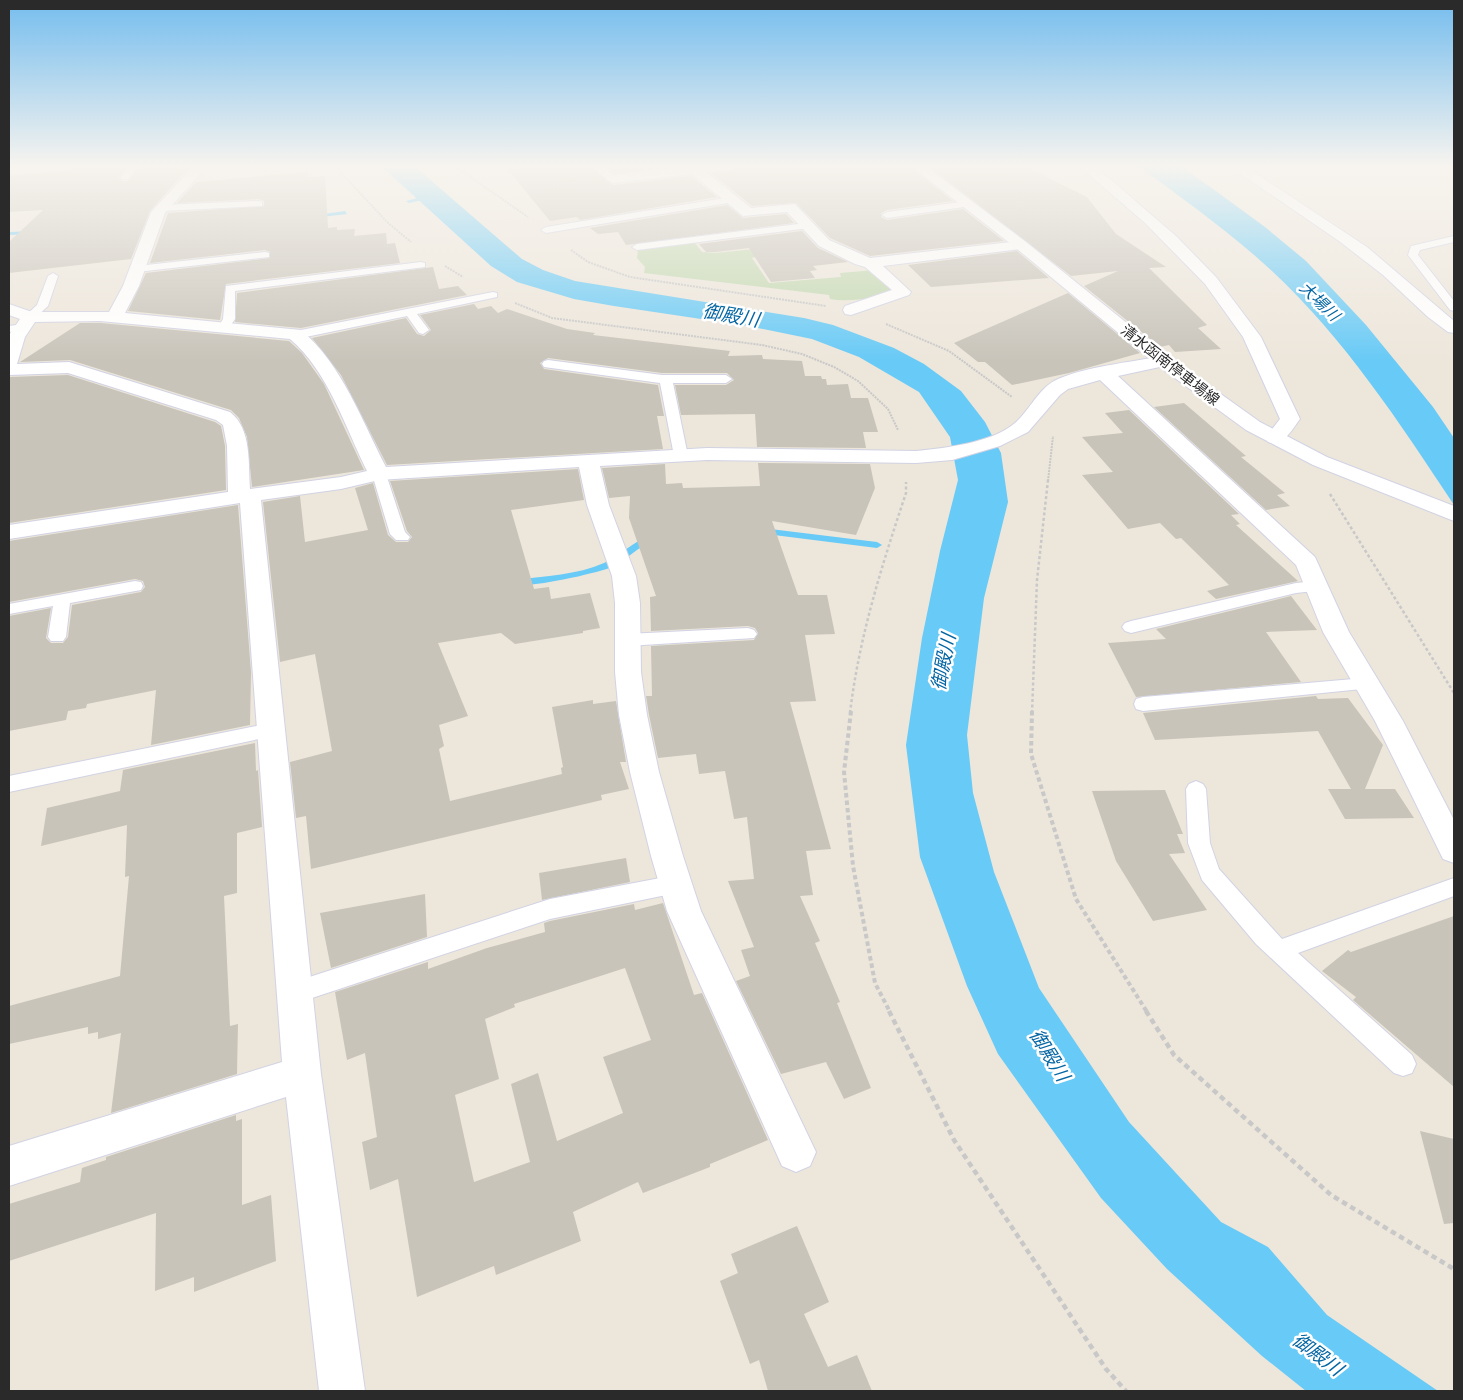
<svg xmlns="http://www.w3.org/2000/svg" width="1463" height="1400" viewBox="0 0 1463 1400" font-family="Montserrat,'Noto Sans JP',sans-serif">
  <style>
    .cemetery { fill: #c3d8b1 }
    .water { fill: #68caf6 }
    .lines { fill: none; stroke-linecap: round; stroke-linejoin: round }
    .stream { fill: #68caf6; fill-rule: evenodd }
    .building { fill: #c8c4ba; fill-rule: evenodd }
    .service-casing { stroke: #d1d3e4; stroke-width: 2 }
    .minor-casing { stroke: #d1d3e4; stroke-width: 2 }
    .secondary-casing { stroke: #d1d3e4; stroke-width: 2 }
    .path-far3 { stroke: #c8c8c8; stroke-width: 2; stroke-dasharray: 2 1; stroke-linecap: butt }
    .path-far2 { stroke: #c8c8c8; stroke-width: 2.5; stroke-dasharray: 3 2.5; stroke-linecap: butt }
    .path-far1 { stroke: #c8c8c8; stroke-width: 4; stroke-dasharray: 4.5 3; stroke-linecap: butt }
    .path { stroke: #c8c8c8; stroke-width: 4.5; stroke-dasharray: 5.5 4; stroke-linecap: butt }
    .service { fill: #fff; fill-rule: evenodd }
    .minor { fill: #fff; fill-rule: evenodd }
    .secondary { fill: #fff; fill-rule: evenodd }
    .labels { text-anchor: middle; stroke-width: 5; stroke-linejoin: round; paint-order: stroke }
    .far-street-label { font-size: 15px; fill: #2a2a2a; stroke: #fff }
    .far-water-label { font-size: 16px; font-style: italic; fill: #0566a4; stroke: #fff }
    .water-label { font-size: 19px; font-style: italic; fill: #0566a4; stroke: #fff }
  </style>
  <rect width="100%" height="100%" fill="#ede6db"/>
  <!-- cemetery -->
  <path class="cemetery" d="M694 242 702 252 716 253 754 249 756 257 752 258 769 283 841 277 840 273 875 270 898 291C876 297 852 303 830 299L829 295 644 273 645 267 637 258 638 250Z"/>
  <!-- water -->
  <g class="water">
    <path d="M380 165H413L522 259 543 270 575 281 804 318 833 325 894 348 924 364 961 391 985 422 1001 453 1008 502 984 598 967 735 973 793 994 872 1039 988 1129 1122 1221 1222 1268 1247 1327 1315 1438 1391H1306L1262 1356 1167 1269 1101 1198 998 1054 967 986 920 857 906 745 922 638 940 551 958 480 950 437 919 392 859 357 812 339 748 326 614 306 574 299 517 282 491 266Z"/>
    <path d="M1137 165H1178L1209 186 1265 227 1306 261 1366 325 1433 407 1454 438V505C1400 423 1344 338 1272 271 1230 232 1183 199 1137 165Z"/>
  </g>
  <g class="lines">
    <!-- stream -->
    <g class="stream">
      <path d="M429 195 431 198 409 203 406 201Z"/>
      <path d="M345 211 347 214 313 218 310 216Z"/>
      <path d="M33 231 36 233 35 234 9 235 10 232Z"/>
      <path d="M761 528 877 542 882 545 877 548 758 533V529Z"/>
      <path d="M651 536 654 537V541C638 546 627 560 612 567 598 573 520 591 511 583L516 580C545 576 577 575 604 563 621 556 632 541 651 536Z"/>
    </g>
  </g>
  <!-- building -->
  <g class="building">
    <path d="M191 165 150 211 131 259 9 273V242L43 210 9 212V176L70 171 75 168 126 167 119 178 122 181H128L140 166Z"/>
    <path d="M504 165H588L613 185 691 176 717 197 580 220 577 217 550 221Z"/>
    <path d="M606 165H680L614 173Z"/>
    <path d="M741 165H908L953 201 887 210 881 213V217L887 220 963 209 1004 241 870 256 830 238 796 203 752 206 711 173 733 171Z"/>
    <path d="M927 165H1023L1087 197 1116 234 1166 267 1149 268 1207 325 1198 328 1221 349 1175 352 1169 345 1160 347 1084 286 1118 271 1071 276Z"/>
    <path d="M308 172V177L325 176 328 228 337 227V230L355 229 354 236 386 233 387 244 395 243 400 263 226 284 220 320 128 311 146 273 270 258V252L265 250 150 263 168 213 264 206V201L259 199 177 203 196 182Z"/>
    <path d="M727 205 743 218 786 214 794 223 626 245 618 232 598 234 590 228Z"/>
    <path d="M802 231 818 248 848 262 813 266 817 270 810 271 815 278 771 282 749 248 716 252H706L699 244Z"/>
    <path d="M1017 251 1049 278 931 287 908 265Z"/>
    <path d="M433 267 439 289 458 286 467 295 301 328 235 322 237 293Z"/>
    <path d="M1068 293 1140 353 1069 373 1012 385 985 362H978L954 343Z"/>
    <path d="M474 304 478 309 491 306 498 313 507 309 567 329 595 333 593 335 730 351 728 356 762 355 763 359 802 361 805 376H821L822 379H826L827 385 848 384 851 398H868L878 432H863L866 448 757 447 755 414 681 415 675 385H726L734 380 727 373H662L548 358 540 363 544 369 658 385 664 416H657L663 449 387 465 341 375 312 338 406 318 417 334 424 336 431 330 420 315Z"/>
    <path d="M80 323H101L289 341 302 353 324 384 364 470 252 487 247 437 239 418 231 410 70 360 20 362Z"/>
    <path d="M68 375 215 422 221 426 225 446 226 490 9 523V377Z"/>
    <path d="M1184 403 1246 456 1241 457 1285 493 1277 495 1290 506 1266 510 1154 407Z"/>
    <path d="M1129 410 1239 514 1231 515 1240 524 1236 525 1298 581 1216 599 1207 591 1229 585 1181 538 1176 539 1160 523 1128 529 1082 475 1113 472 1082 437 1123 433 1105 413Z"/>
    <path d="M758 463 870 464 875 488 856 535 772 521 798 595H827L835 634 805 635 816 701 790 702 831 849 806 851 813 895 800 896 820 941 815 943 840 1002 837 1003 871 1088 844 1099 826 1062 781 1074 736 981 750 976 741 950 754 947 728 881 754 879 747 817 734 819 725 771 699 774 696 754 658 758 649 715 646 696H652L651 646 754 640 758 633 755 628 748 626 651 631 650 597 656 596 629 518 630 496 609 498 602 468 665 464 666 484 682 483 683 488 760 486Z"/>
    <path d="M578 469 584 500 511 510 534 589 549 587 551 599 590 593 600 628 583 631V633L515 644 501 633 438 643 468 716 439 725 444 746 439 749 450 801 562 774 561 768 563 767 552 707 593 700V704L616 701 626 762H620L629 789 601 795 602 800 311 869 306 816 296 818 290 762 332 751 315 654 280 662 263 502 300 496 305 542 368 530 355 488 373 483 388 535 396 542H408L412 537 407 531 390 481Z"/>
    <path d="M238 505 251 672 250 725 151 745 156 690 87 704 86 708 68 711 66 720 9 731V616L51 608 46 638 51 643H63L68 637 72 605 141 592 145 587 143 581 135 579 9 602V541Z"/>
    <path d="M1291 596 1317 630 1266 632 1301 682 1136 697 1108 643 1166 639 1156 629Z"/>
    <path d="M1316 696 1318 699 1348 698 1383 745 1365 789H1395L1414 818 1345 819 1328 789H1351L1318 731 1155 740 1143 713Z"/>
    <path d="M255 743 256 771 258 770 262 827 237 833V893L224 896 230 1026 238 1024 237 1074 111 1113 121 1033 98 1039V1032L88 1034V1027L9 1044V1006L120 976 129 876 125 877 127 825 41 846 47 808 120 791 123 770Z"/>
    <path d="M1165 790 1183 834H1177L1185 853 1169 854 1207 910 1153 921 1116 861 1092 791Z"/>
    <path d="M626 858 630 882 542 900 539 873Z"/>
    <path d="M425 894 427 937 331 968 320 913Z"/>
    <path d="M663 903 694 995 702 993 768 1140 710 1164V1167L643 1193 638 1182 573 1212 581 1241 496 1275 494 1266 417 1297 398 1179 370 1190 362 1142 377 1137 365 1053 347 1060 335 992 428 962V969L487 948 545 932 544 923 550 921 634 904 635 910ZM625 968 651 1040 603 1057 623 1113 557 1141 538 1073 511 1084 530 1162 474 1182 455 1095 499 1079 485 1019 515 1007 514 1004Z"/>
    <path d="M1454 916V1087L1353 1000 1356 997 1322 971 1348 950 1351 952Z"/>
    <path d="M236 1115V1121L242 1119V1205L271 1195 276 1261 194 1292V1277L155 1291 156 1213 9 1261V1204L80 1182 82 1168 106 1160V1157Z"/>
    <path d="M1420 1131 1454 1139V1223L1444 1224Z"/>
    <path d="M797 1226 829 1302 804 1314 828 1367 857 1355 872 1391H768L759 1360 750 1364 720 1281 738 1273 731 1254Z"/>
  </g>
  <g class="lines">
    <!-- service casing -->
    <g class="service-casing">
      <g id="service">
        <path d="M130 165H139L128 179H122L121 177Z"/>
        <path d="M590 165 604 166 617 179 610 181Z"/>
        <path d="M731 197 734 198V202L546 233 541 230 546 227Z"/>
        <path d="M259 201 262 202V206L162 211 157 208 162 205Z"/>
        <path d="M968 201 973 204 971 206 887 218 882 215 887 212Z"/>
        <path d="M806 223 811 226 809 228 637 250 632 247 637 244Z"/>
        <path d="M1454 236V242L1420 250 1418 255 1454 301V311L1450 310 1408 255 1411 246Z"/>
        <path d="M265 252 269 253V257L137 272 132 269 137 266Z"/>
        <path d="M421 262 425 263V267L235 291V319L228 329 224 331 218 327 223 319 226 286Z"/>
        <path d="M53 273 58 276 48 306 34 319H26V315L37 305 48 276Z"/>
        <path d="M493 292 497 293V297L417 314 429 330 423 334 419 333 407 316 296 339 290 335 296 331Z"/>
        <path d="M23 324 29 328 27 330 9 332V326Z"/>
        <path d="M548 360 662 375H726L732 379 726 383H673L688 456 681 460 674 456 660 383 544 367 542 364 544 361Z"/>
        <path d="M379 470 386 474 405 532 410 537 408 540H396L390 534 372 474Z"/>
        <path d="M135 581 141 582 143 586 141 590 70 603 66 637 63 641H51L48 637 53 606 9 614V604Z"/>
        <path d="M1317 581 1323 582 1325 586 1323 590 1296 593 1131 633 1125 631 1122 627 1125 623 1131 621 1296 583Z"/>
        <path d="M748 628 754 630 757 634 754 638 627 646 621 644 618 640 621 636 627 634Z"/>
        <path d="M1365 678 1372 680 1374 684 1372 688 1143 711 1136 709 1134 704 1136 699 1143 697Z"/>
        <path d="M271 723 278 725 281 730 278 735 9 792V776Z"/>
        <path d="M1196 781 1203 784 1206 789 1210 843 1219 869 1282 939 1454 878V896L1298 953 1412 1055 1416 1064 1412 1073 1403 1076 1394 1073 1256 944 1202 880 1188 843 1186 789 1189 784Z"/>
        <path d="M676 875 684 878 687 884 684 890 676 893 550 919 294 1004 285 1001 282 993 285 985 294 982 550 899Z"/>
      </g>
    </g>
    <!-- minor casing -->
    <g class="minor-casing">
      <g id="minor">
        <path d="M76 165 70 169 9 174V166Z"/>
        <path d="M195 165H208L165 213 139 286 125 313 301 330C342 364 362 421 386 467L707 448 916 451C945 448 992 443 1015 423 1029 411 1038 390 1054 381 1081 367 1132 362 1163 356L1169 357 1172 361 1169 365 1118 376 1315 557 1349 632 1403 721 1454 820V863L1443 859 1375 721 1323 632 1296 565 1100 380 1068 389 1060 395 1028 432 1000 446 952 460 916 463 707 460 600 466 609 505 636 576 640 603 641 672 647 715 659 772 683 856 701 911 816 1152 810 1166 796 1172 782 1166 667 911 651 856 630 772 619 715 615 672V603L612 576 587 505 579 467 379 480 341 489 261 500 321 1074 365 1391H319L286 1097 9 1186V1146L282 1062 240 503 9 539V525L228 492 227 446 223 425 216 420 68 373 9 375V335L20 319 9 315V304L32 312H109L123 286 151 212ZM100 321 290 339C328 371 345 427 367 471L341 477 250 489C248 463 252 429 230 412L69 362 17 364 25 337 35 322Z"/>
        <path d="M698 165H739L733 169 706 172 751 208 795 204 829 240 870 258 1021 241 1028 245 1021 249 883 266 911 292 909 295 851 315 845 314 843 310 845 306 892 290 865 267 855 264 819 246 787 212 743 216 692 174 613 183 606 179 613 175Z"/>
        <path d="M1078 165H1092L1111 180 1176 236 1216 277 1261 337 1300 419C1291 431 1284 446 1268 442L1265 438 1280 419 1243 337 1205 284 1145 223Z"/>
        <path d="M1228 165H1243L1367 247 1454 321V333L1448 332 1428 317 1383 275 1339 241Z"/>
      </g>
    </g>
    <!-- secondary casing -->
    <g class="secondary-casing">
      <path id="secondary" d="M910 165H924L1026 242 1169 357 1260 422 1327 457 1454 506V521L1313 465 1246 430 1157 365 1016 248Z"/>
    </g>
    <!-- path-far3 -->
    <g class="path-far3">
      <path d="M334 165 387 222 411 242"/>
      <path d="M453 165 528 217"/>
      <path d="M557 185 579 182"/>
      <path d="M571 250 588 262 630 277 826 306"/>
      <path d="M445 266 463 277"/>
      <path d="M515 303 552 318 762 345 802 354 834 367 858 381 888 409 898 430"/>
      <path d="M886 324 949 351 1012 397"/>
      <path d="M1048 481 1053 436"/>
    </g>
    <!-- path-far2 -->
    <g class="path-far2">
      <path d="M1330 494 1454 693"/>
      <path d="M850 713C859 637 882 565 906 493V482"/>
      <path d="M1032 713 1037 580 1048 480"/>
    </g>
    <!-- path-far1 -->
    <g class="path-far1">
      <path d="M851 711 844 772 853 866 875 983 890 1012"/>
      <path d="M1032 711 1031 754 1076 899 1147 1012"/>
    </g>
    <!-- path -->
    <g class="path">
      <path d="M889 1011 954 1140 1106 1369 1126 1391"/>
      <path d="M1146 1011 1174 1055 1331 1195 1454 1269"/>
    </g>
    <!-- service -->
    <use href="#service" class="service"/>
    <!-- minor -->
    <use href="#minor" class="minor"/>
    <!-- secondary -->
    <use href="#secondary" class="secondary"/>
  </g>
  <!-- sky -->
  <linearGradient id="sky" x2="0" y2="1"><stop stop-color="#75bdee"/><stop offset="0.46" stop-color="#f7f4ef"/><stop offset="1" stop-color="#f7f4ef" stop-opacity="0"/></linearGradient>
  <rect width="1463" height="361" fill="url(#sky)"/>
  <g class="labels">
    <!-- far-street labels -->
    <g class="far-street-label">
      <text transform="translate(1170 365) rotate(38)" y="5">清水函南停車場線</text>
    </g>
    <!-- far-water labels -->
    <g class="far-water-label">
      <text transform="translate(1320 301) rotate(44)" y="6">大場川</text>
    </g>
    <!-- water labels -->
    <g class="water-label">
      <text transform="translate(731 315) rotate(10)" y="7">御殿川</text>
      <text transform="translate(943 662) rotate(-79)" y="7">御殿川</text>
      <text transform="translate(1050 1055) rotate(58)" y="7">御殿川</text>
      <text transform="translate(1318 1354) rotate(37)" y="7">御殿川</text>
    </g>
  </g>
  <!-- border -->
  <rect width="1463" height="1400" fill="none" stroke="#2a2a2a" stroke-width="20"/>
</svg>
